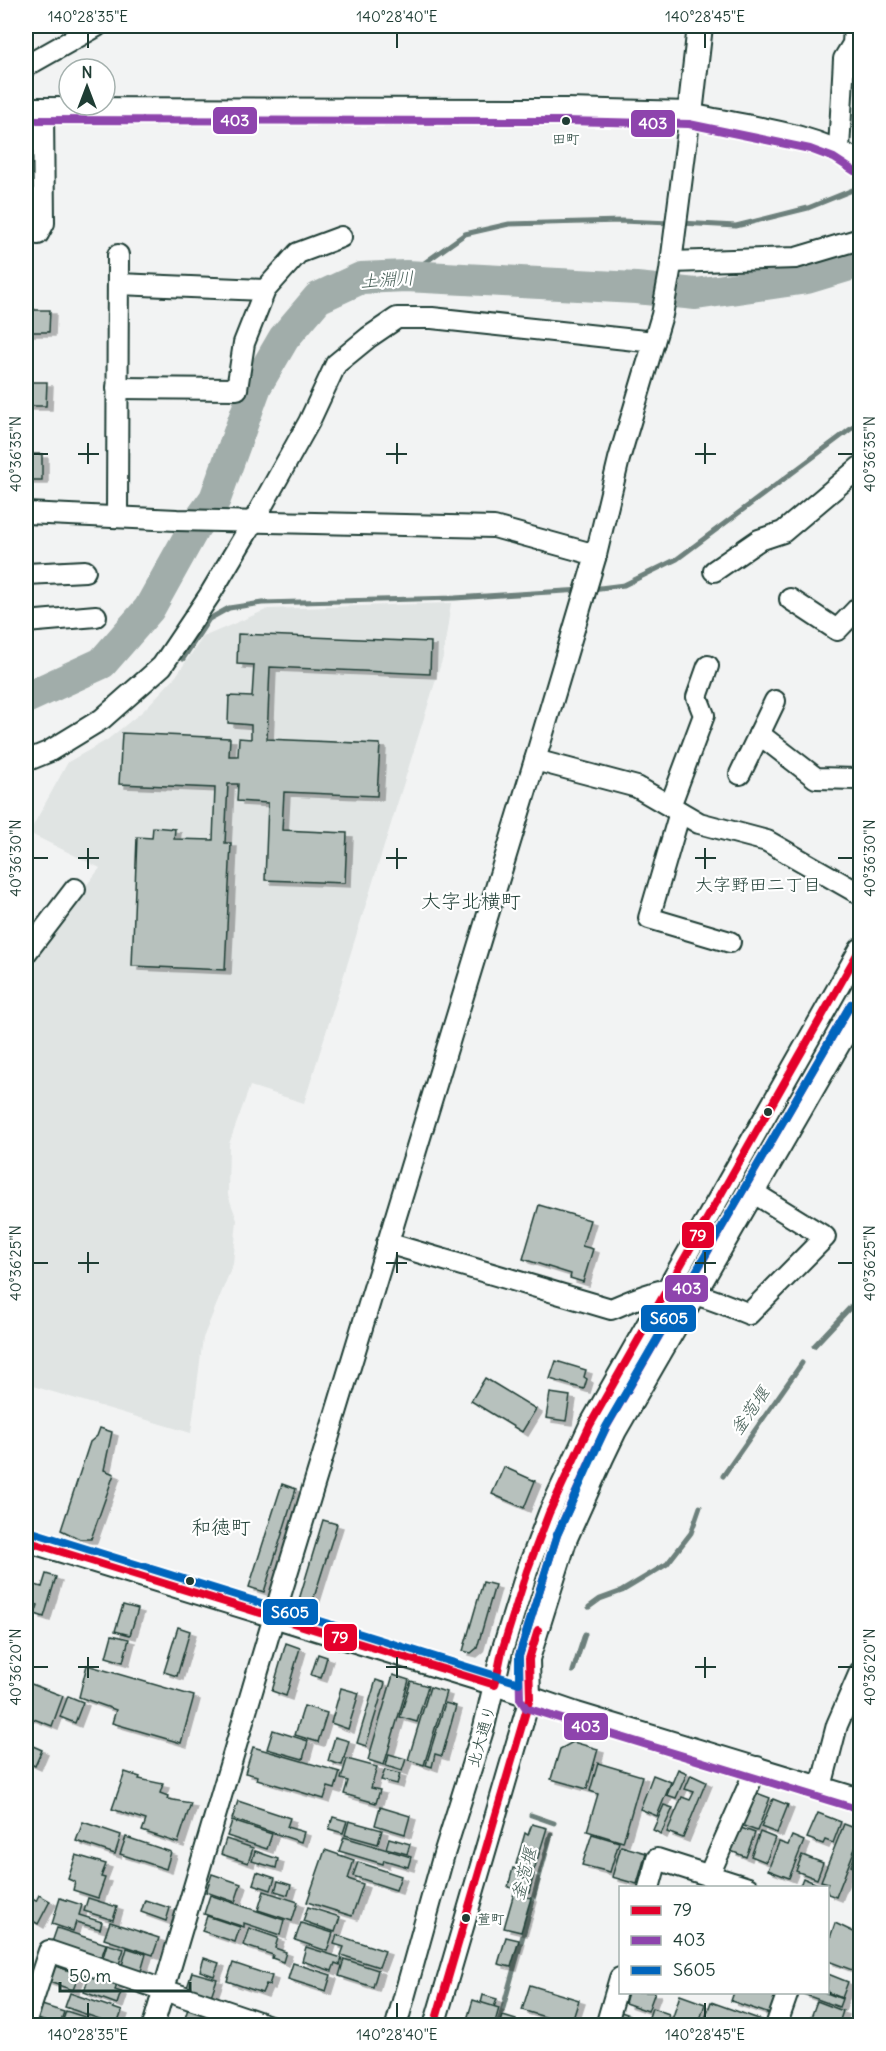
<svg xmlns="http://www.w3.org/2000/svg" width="886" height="2051" viewBox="0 0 886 2051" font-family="Delius,'Klee One',sans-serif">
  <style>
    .built { fill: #e0e4e3 }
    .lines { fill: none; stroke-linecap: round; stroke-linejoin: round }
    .stream { stroke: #6d807b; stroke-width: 5 }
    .river { stroke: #a1adaa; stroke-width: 32 }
    .building { fill: #b7c1bd; stroke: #1f3d34; stroke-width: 1.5; filter: url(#shadow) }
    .minor-casing { stroke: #1f3d34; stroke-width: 24 }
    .major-casing { stroke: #1f3d34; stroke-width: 28 }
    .minor { stroke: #fff; stroke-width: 20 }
    .major { stroke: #fff; stroke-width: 24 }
    .bus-1-casing { stroke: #fff; stroke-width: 12 }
    .bus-2-casing { stroke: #fff; stroke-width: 12 }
    .bus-3-casing { stroke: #fff; stroke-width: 12 }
    .bus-1 { stroke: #e4002b; stroke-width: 8 }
    .bus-2 { stroke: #8e44ad; stroke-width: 8 }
    .bus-3 { stroke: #0065bd; stroke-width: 8 }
    .ticks { fill: none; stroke: #1f3d34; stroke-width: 2 }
    .bus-dot { fill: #1f3d34; stroke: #fff; stroke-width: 2 }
    .labels { text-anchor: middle; stroke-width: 4.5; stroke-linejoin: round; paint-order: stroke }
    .bus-label { font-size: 14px; fill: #1f3d34; stroke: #fff }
    .street-label { font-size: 16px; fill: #1f3d34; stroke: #fff }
    .water-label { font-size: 18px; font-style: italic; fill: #465f57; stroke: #fff }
    .neighbourhood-label { font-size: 18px; fill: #1f3d34; stroke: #fff }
    .quarter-label { font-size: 20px; fill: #1f3d34; stroke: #fff }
    .line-badge { stroke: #fff; stroke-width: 2 }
    .badge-label { font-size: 16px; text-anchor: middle; font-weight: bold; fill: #fff }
    .neatline { fill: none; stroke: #1f3d34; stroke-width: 2 }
    .ticks-label { font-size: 15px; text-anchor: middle; fill: #1f3d34 }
  </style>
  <defs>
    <filter id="shadow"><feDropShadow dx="6" dy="4" stdDeviation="0" flood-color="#0004"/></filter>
  </defs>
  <rect width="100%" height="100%" fill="#f2f3f3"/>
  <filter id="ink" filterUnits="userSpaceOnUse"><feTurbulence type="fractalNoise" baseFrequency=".0167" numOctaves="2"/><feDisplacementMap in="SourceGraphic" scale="12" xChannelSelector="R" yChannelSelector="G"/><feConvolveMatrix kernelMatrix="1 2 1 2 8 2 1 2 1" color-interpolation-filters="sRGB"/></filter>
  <g filter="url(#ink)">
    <!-- built -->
    <path class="built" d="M451 603 443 657 304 1103 250 1086 229 1144 228 1195 237 1220 233 1264 203 1338 191 1433 26 1384V963L100 868 29 833 68 762 107 740 143 711 176 676 203 637 268 609Z"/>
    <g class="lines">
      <!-- stream -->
      <g class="stream">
        <path d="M681 223 736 226 808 208 860 187"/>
        <path d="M406 276 465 234 509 224 621 221 671 223"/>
        <path d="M592 589 624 585 677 559 860 422"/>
        <path d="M183 659 209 619 229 608 262 603 455 598 582 590"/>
        <path d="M814 1346 860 1297"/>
        <path d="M723 1476 802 1363"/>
        <path d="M589 1607 600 1599 622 1591 667 1564 691 1533 700 1507"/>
        <path d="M573 1671 585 1634"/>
        <path d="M531 1815 554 1823"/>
        <path d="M498 2026 551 1834"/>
      </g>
      <!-- river -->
      <path class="river" d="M26 698 102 663 149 609 194 528 215 499 256 386 284 338 318 298 361 278 406 276 636 288 696 294 807 278 860 262"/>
    </g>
    <!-- building -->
    <g class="building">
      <path d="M26 305H29V310H50L49 332H26Z"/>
      <path d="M26 382H47L46 406H26Z"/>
      <rect x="26" y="454" width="16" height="26"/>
      <path d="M238 634 431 642 430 674 270 667 267 739 380 744 377 796 284 792 282 830 347 833 345 883 265 880 268 803 237 801 238 784H228L225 843H231L225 970 132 966 137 837 152 838 153 827 175 829 174 839 213 840 215 788 119 784 122 733 230 738 229 756H238L239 738 251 739V725L228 723 229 696 252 697 254 665 237 664Z"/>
      <path d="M539 1205 590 1220 582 1246 593 1249 583 1282 570 1278 571 1274 523 1259Z"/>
      <path d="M556 1361 586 1370 584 1377 587 1379 584 1389 550 1379Z"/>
      <path d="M485 1378 536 1409 522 1432 471 1401Z"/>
      <path d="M550 1393 570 1396 566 1421 546 1418Z"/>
      <path d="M100 1428 112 1432 104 1470 114 1474 91 1539H80L61 1530 90 1442 97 1436Z"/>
      <path d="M504 1467 535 1481 524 1508 492 1494Z"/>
      <path d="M282 1484 296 1489 264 1592 249 1587Z"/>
      <path d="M323 1520 337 1524 311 1607 298 1603Z"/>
      <path d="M46 1574 56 1577 44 1617 35 1614 38 1605 26 1601 31 1584 42 1587Z"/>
      <path d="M483 1582 495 1585 477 1648 471 1653 463 1651Z"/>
      <path d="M123 1605 138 1609 130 1635 115 1631Z"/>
      <path d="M178 1627 190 1631 177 1676 164 1672Z"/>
      <path d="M112 1635 129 1639 123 1662 106 1657Z"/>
      <path d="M286 1643 300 1648 286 1696 272 1691Z"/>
      <path d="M318 1654 327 1657 321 1678 311 1675Z"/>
      <path d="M87 1665 194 1696 181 1743 112 1723 116 1710 79 1697Z"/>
      <path d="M393 1675 409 1680 384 1765 368 1760Z"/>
      <path d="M376 1680 385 1683 366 1746 357 1743Z"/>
      <path d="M411 1681 428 1686 417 1722 400 1717Z"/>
      <path d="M26 1682 63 1696 52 1726 26 1716Z"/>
      <path d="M430 1687 446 1692 424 1765 408 1760Z"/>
      <path d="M341 1688 359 1693 348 1729 331 1723Z"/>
      <path d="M68 1696 83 1702 75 1723 60 1717Z"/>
      <path d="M445 1703 456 1706 442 1756 435 1754 432 1767 426 1765Z"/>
      <path d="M304 1706 327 1713 318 1742 295 1735Z"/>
      <path d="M273 1730 308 1741 303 1759 267 1749Z"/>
      <path d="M335 1737 349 1741 342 1765 328 1761Z"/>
      <path d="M573 1742 598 1749 587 1789 551 1779 560 1749Z"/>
      <path d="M26 1743 42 1750 35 1766 26 1762Z"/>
      <path d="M253 1747 340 1772 335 1789 328 1787 324 1799 257 1779 258 1776 245 1773Z"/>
      <path d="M389 1754 406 1759 402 1771 386 1766Z"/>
      <path d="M347 1759 377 1767 371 1788 380 1790 376 1803 344 1794 348 1781 341 1779Z"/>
      <path d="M598 1763 642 1776 623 1842 587 1831 598 1794 590 1791Z"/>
      <path d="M678 1769 687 1773 676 1798 667 1795Z"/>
      <path d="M385 1770 400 1774 397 1784 381 1780Z"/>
      <path d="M125 1772 140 1777 139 1779 163 1784 160 1793 168 1796 167 1799 191 1803 178 1843 142 1831 146 1820 112 1809Z"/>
      <path d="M653 1775 671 1782 657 1816 640 1809Z"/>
      <path d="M691 1775 706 1782 683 1838 667 1832 682 1797 690 1800 694 1792 685 1789Z"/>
      <path d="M754 1792 770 1798 757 1831 741 1825Z"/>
      <path d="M773 1799 788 1805 777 1833 761 1827Z"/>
      <path d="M238 1801 290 1818 287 1827 304 1832 301 1842 232 1819Z"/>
      <path d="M664 1805 673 1808 661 1834 653 1830Z"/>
      <path d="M380 1807 410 1816 405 1834 375 1825Z"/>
      <path d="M818 1813 841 1822 833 1843 825 1840 823 1844 807 1838Z"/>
      <path d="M333 1817 347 1821 343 1833 329 1829Z"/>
      <path d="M232 1821 272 1834 267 1849 227 1836Z"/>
      <path d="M349 1821 382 1830 378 1844 345 1835Z"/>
      <path d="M83 1822 121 1835 115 1854 76 1841Z"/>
      <path d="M532 1824 547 1828 534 1870 516 1864 525 1833 528 1835Z"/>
      <path d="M844 1824 860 1830V1836L836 1897 828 1894 826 1888 828 1883 821 1881Z"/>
      <path d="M741 1828 755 1833 746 1857 731 1851Z"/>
      <path d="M760 1832 775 1838 766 1862 751 1856Z"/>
      <path d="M592 1834 619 1842 610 1872 582 1865Z"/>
      <path d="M792 1836 804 1841 789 1878 768 1870 779 1842 788 1845Z"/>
      <path d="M126 1837 171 1852 166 1869 120 1854Z"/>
      <path d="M344 1837 411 1857 408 1867 384 1860 383 1864 339 1851Z"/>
      <path d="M389 1838 410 1844 407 1854 386 1848Z"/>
      <path d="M226 1839 253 1848 248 1863 221 1854Z"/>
      <path d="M860 1842V1870L851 1866Z"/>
      <path d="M621 1846 646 1853 637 1884 612 1877Z"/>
      <path d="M325 1850 354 1860 348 1879 363 1884 352 1916 307 1902Z"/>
      <path d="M255 1851 278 1859 276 1868 252 1861Z"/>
      <path d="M76 1855 106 1864 101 1877 105 1878 98 1898 73 1890 75 1882 68 1879Z"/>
      <path d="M802 1855 823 1863 817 1879 796 1871Z"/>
      <path d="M358 1862 401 1876 396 1890 353 1876Z"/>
      <path d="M513 1868 534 1874 529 1893 508 1887Z"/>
      <path d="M257 1872 275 1878 271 1890 253 1884Z"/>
      <path d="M212 1874 241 1884 235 1902 206 1892Z"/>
      <path d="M803 1878 817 1884 815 1888H799Z"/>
      <path d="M278 1881 291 1885 288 1895 275 1891Z"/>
      <path d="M264 1891 298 1902 292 1921 258 1910Z"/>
      <path d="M514 1893 531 1898 521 1932 504 1928Z"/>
      <path d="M39 1895 50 1901 38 1924 26 1917V1896L36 1901Z"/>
      <path d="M210 1895 284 1920 280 1935 244 1923V1927L204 1914Z"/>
      <path d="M60 1898 82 1905 79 1915 102 1922 100 1929 76 1922 73 1931 52 1924Z"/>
      <path d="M88 1898 117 1907 113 1920 84 1911Z"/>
      <path d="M145 1900 170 1908 166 1921 141 1912Z"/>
      <path d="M308 1907 340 1917 335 1932 303 1921Z"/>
      <path d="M207 1916 240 1927 235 1942 202 1931Z"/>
      <path d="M110 1922 159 1938 153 1955 104 1939Z"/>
      <path d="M301 1923 333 1933 327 1951 295 1940Z"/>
      <path d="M835 1923 860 1935V1973L828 1961V1944Z"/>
      <path d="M57 1928 106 1944 99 1964 50 1948Z"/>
      <path d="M249 1928 278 1938 275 1948 286 1952 283 1962 272 1958 273 1955 243 1945Z"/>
      <path d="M337 1935 385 1951 379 1967 341 1955 344 1947 334 1944Z"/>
      <path d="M506 1937 519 1940 511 1967 498 1964Z"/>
      <path d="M107 1944 124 1949 117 1970 101 1964Z"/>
      <path d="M306 1947 342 1958 340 1965 335 1963 332 1971 302 1961Z"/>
      <path d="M127 1948 146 1954 140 1975 121 1969Z"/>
      <path d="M204 1958 219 1963 214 1976 200 1971Z"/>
      <path d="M344 1959 378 1970 373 1987 339 1976Z"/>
      <path d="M233 1963 272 1976 269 1985 266 1984 262 1993 227 1981Z"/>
      <path d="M293 1963 331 1975 326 1991 288 1979Z"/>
      <path d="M52 1965 79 1974 73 1990 46 1981Z"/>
      <path d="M192 1972 217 1979 210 1999 186 1991Z"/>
      <path d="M828 1974 848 1982 842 1998 827 1992Z"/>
      <path d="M89 1976 117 1985 115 1990 121 1992 117 2004 84 1992Z"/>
      <path d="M530 1985 579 2000 571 2025 522 2010Z"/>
      <path d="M628 1992H655L648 2011 625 2003Z"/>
      <path d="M734 1992H777L770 2014 731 2001Z"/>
      <path d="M803 1992H824L842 1999 839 2007 803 1994Z"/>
      <path d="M70 1993 122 2011 117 2025 65 2007Z"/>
      <path d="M483 1995 497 1999 494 2007 481 2003Z"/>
      <path d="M680 1995 705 2004 698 2026H670Z"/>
      <path d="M473 2000 499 2008 494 2026H465Z"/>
      <path d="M817 2001 843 2011 838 2026H826L810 2020Z"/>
      <path d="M711 2002 770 2023 769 2026H717L704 2021Z"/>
      <path d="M42 2005 64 2012 59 2026 38 2019Z"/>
      <path d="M189 2005 226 2017 224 2026 183 2025Z"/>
      <path d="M652 2008 669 2014 666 2026H646Z"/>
      <path d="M66 2011 100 2022 98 2026H61Z"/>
      <path d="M618 2011 630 2015 626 2026H613Z"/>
      <path d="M503 2016 516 2020 514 2026H500Z"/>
    </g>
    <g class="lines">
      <!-- minor casing -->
      <g class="minor-casing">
        <g id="minor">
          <path d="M26 66 97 26"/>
          <path d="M839 149 844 59 853 44 854 26"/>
          <path d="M38 234 44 223 43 110"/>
          <path d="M671 262 796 258 860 239"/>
          <path d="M118 284 265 290"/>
          <path d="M117 388 237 389 244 343 265 290 298 253 341 237"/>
          <path d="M26 513 177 520 494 527 596 555"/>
          <path d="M117 517 118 255"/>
          <path d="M714 571 759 540 783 532 860 467"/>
          <path d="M26 574 85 571"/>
          <path d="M790 599 837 630 860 606"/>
          <path d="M26 622 96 616"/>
          <path d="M759 734 816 778 857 779 860 781"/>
          <path d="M535 760 637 787 699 823 767 841 860 894"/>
          <path d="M26 761 48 752 102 719 162 666 209 596 253 522 309 422 336 364 369 337 397 318H432L654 342"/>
          <path d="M740 774 775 701"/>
          <path d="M670 806 704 715 697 697 708 666"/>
          <path d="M680 812 649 918 730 942"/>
          <path d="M26 953 75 889"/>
          <path d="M387 1243 611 1309C628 1302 645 1294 664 1290 684 1287 730 1306 749 1314L825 1237 754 1193"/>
          <path d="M26 1541 495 1685 577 1713 860 1799"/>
          <path d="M821 1787 837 1725 860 1672"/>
          <path d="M709 1875 757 1767"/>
          <path d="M649 1888 657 1859 748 1888"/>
          <path d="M26 2021 49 1951 270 2026"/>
          <path d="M153 2026 281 1593 535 760 596 555 619 459 662 315 670 271 690 114C747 127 809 131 860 162"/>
          <path d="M396 2026 444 1854 484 1727 502 1651 527 1571 549 1513 590 1425 860 949"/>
          <path d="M434 2026 530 1698 529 1659 567 1538 603 1458 616 1431 860 1009"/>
          <path d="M606 2026 620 1978"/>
          <path d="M776 2026 788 1992"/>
        </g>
      </g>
      <!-- major casing -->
      <g class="major-casing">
        <path id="major" d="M26 110 566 111 690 114 700 26"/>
      </g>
      <!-- minor -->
      <use href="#minor" class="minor"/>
      <!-- major -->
      <use href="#major" class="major"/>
      <!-- bus-1 casing -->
      <g class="bus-1-casing">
        <g id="bus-1">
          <path d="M26 1541 495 1685 502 1651 527 1571 549 1513 590 1425 860 949"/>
          <path d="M434 2026 530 1698 529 1659 538 1630"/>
        </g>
      </g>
      <!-- bus-2 casing -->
      <g class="bus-2-casing">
        <g id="bus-2">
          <path d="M26 120 566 121 689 124 810 149 834 158 854 171"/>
          <path d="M851 1004 607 1426 593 1454 557 1535 519 1656 520 1699 526 1708 857 1809"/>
        </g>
      </g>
      <!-- bus-3 casing -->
      <g class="bus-3-casing">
        <path id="bus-3" d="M29 1531 519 1683V1656L557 1535 606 1427 851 1004"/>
      </g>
      <!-- bus-1 -->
      <use href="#bus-1" class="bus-1"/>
      <!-- bus-2 -->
      <use href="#bus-2" class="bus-2"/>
      <!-- bus-3 -->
      <use href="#bus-3" class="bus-3"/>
    </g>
  </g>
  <!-- ticks -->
  <path class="ticks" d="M88 33V48M397 33V48M705 33V48M88 443V464M397 443V464M705 443V464M33 454H48M78 454H99M386 454H407M695 454H716M838 454H853M88 848V869M397 848V869M705 848V869M33 858H48M78 858H99M386 858H407M695 858H716M838 858H853M88 1252V1273M397 1252V1273M705 1252V1273M33 1263H48M78 1263H99M386 1263H407M695 1263H716M838 1263H853M88 1657V1678M397 1657V1678M705 1657V1678M33 1667H48M78 1667H99M386 1667H407M695 1667H716M838 1667H853M88 2003V2018M397 2003V2018M705 2003V2018"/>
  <!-- markers -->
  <g class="bus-dot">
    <circle cx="566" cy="121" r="5"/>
    <circle cx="768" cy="1112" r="5"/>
    <circle cx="190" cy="1581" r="5"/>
    <circle cx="466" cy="1918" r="5"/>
  </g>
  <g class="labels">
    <!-- bus labels -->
    <g class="bus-label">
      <text x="566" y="144">田町</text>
      <text x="477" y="1924" text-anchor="start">萱町</text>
    </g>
    <!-- street labels -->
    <g class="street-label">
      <text transform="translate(481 1736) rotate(-74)" y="6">北大通り</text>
    </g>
    <!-- water labels -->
    <g class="water-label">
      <text transform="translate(387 280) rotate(-4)" y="6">土淵川</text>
      <text transform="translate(750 1411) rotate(-55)" y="6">釜萢堰</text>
      <text transform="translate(524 1874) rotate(-75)" y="6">釜萢堰</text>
    </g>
    <!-- neighbourhood labels -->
    <g class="neighbourhood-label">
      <text x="758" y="891">大字野田二丁目</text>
    </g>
    <!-- quarter labels -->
    <g class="quarter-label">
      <text x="471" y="908">大字北横町</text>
      <text x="221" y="1534">和徳町</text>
    </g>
  </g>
  <g class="line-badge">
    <rect x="212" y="106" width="46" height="29" rx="6" fill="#8e44ad"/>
    <rect x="630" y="109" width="46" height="29" rx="6" fill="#8e44ad"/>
    <rect x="681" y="1221" width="34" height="28" rx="6" fill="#e4002b"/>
    <rect x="664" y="1274" width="45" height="29" rx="6" fill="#8e44ad"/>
    <rect x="640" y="1304" width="57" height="29" rx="6" fill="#0065bd"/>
    <rect x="262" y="1598" width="57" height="28" rx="6" fill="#0065bd"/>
    <rect x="323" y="1623" width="35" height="29" rx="6" fill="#e4002b"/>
    <rect x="563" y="1712" width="46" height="29" rx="6" fill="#8e44ad"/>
  </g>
  <g class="badge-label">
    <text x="235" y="126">403</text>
    <text x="653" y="129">403</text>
    <text x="698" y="1241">79</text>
    <text x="687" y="1294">403</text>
    <text x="669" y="1324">S605</text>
    <text x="290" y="1618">S605</text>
    <text x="340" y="1643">79</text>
    <text x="586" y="1732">403</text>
  </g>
  <!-- margin -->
  <rect width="886" height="2051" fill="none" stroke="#fff" stroke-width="66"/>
  <!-- legend -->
  <rect x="619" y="1886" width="210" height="108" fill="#ffffff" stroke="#a5b1ae" stroke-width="1.5"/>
  <rect x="631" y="1906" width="30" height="9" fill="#e4002b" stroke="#a5b1ae" stroke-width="1.5"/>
  <text x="673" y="1916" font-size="18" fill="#1f3d34">79</text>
  <rect x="631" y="1936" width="30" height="9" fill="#8e44ad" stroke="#a5b1ae" stroke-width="1.5"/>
  <text x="673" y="1946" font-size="18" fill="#1f3d34">403</text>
  <rect x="631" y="1966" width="30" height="9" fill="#0065bd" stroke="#a5b1ae" stroke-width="1.5"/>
  <text x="673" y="1976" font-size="18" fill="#1f3d34">S605</text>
  <!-- north arrow -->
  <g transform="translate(87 87)"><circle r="28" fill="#ffffff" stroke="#a5b1ae" stroke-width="1.5"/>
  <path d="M0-4.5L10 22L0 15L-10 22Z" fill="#1f3d34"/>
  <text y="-9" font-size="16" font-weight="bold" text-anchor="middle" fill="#1f3d34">N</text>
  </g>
  <!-- scale -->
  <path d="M60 1982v9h130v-9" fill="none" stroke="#1f3d34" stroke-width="3"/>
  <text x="69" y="1982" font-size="18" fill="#1f3d34" stroke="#ffffff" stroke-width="4.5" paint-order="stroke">50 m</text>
  <rect x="33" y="33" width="820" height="1985" class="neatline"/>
  <g class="ticks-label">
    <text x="88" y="22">140°28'35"E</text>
    <text x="397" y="22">140°28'40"E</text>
    <text x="705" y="22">140°28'45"E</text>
    <text transform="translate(16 454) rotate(-90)" y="5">40°36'35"N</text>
    <text transform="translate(870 454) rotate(-90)" y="5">40°36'35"N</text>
    <text transform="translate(16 858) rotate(-90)" y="5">40°36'30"N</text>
    <text transform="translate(870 858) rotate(-90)" y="5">40°36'30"N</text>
    <text transform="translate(16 1263) rotate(-90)" y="5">40°36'25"N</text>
    <text transform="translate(870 1263) rotate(-90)" y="5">40°36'25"N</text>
    <text transform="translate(16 1667) rotate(-90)" y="5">40°36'20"N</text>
    <text transform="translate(870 1667) rotate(-90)" y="5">40°36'20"N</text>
    <text x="88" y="2040">140°28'35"E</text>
    <text x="397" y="2040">140°28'40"E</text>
    <text x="705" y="2040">140°28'45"E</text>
  </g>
</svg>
